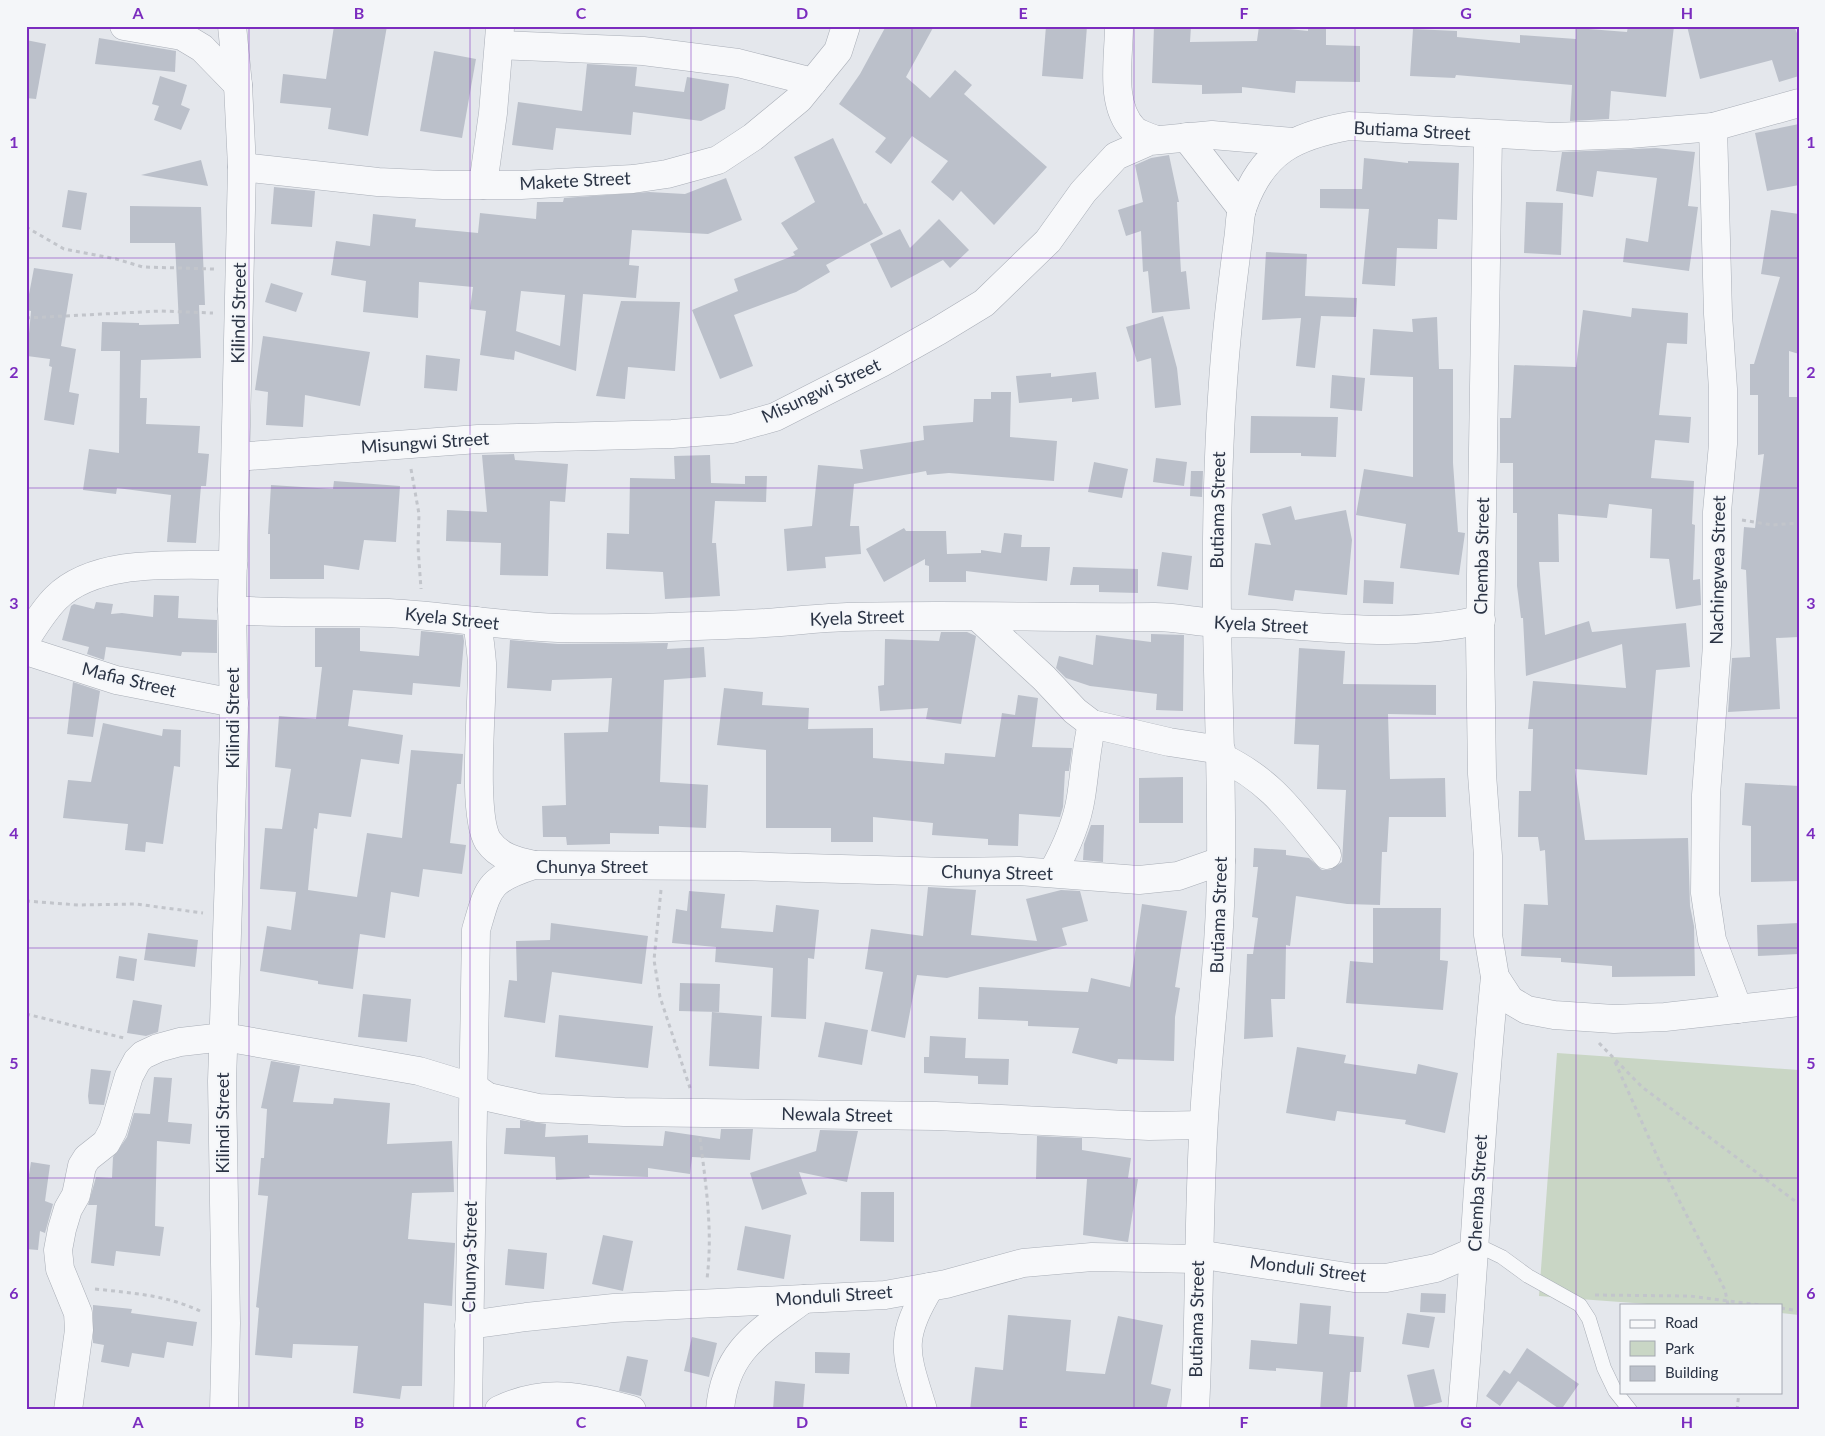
<svg xmlns="http://www.w3.org/2000/svg" width="1825" height="1436" viewBox="0 0 1825 1436" font-family="Lato,sans-serif">
  <style>
    .green { fill: #c9d6c5 }
    .building { fill: #bbc0ca; fill-rule: evenodd }
    .lines { fill: none; stroke-linecap: round; stroke-linejoin: round }
    .service-casing { stroke: #a9aeb7; stroke-width: 15 }
    .minor-casing { stroke: #a9aeb7; stroke-width: 29 }
    .path { stroke: #c2c5cb; stroke-width: 3; stroke-dasharray: 4 4; stroke-linecap: butt }
    .service { stroke: #f7f8fa; stroke-width: 14 }
    .minor { stroke: #f7f8fa; stroke-width: 28 }
    .grid { fill: none; stroke: #7b2cbf; stroke-width: 1; stroke-opacity: 0.55 }
    .labels { text-anchor: middle; stroke-width: 4; stroke-linejoin: round; paint-order: stroke }
    .street-label { font-size: 18px; fill: #2b3445; stroke: #f4f6f9 }
    .neatline { fill: none; stroke: #7b2cbf; stroke-width: 2 }
    .grid-label { font-size: 16px; text-anchor: middle; font-weight: bold; fill: #7b2cbf }
  </style>
  <rect width="100%" height="100%" fill="#e4e7ec"/>
  <!-- green -->
  <path class="green" d="M1557 1053 1799 1070V1315L1781 1313V1305H1661L1539 1296Z"/>
  <!-- building -->
  <g class="building">
    <path d="M334 26H387L368 136 328 129 331 108 280 103 283 74 326 79Z"/>
    <path d="M886 26H934L906 77 930 98 955 70 972 85 964 94 1047 167 994 225 961 191 953 201 931 182 948 161 912 136 891 164 875 152 886 138 839 104 860 74Z"/>
    <path d="M1046 26H1087L1083 79 1042 76Z"/>
    <path d="M1154 26H1191L1190 42 1257 41 1259 26 1308 31V26H1326V45L1360 46V82L1296 81 1295 93 1242 87V93L1202 94V85L1152 83Z"/>
    <path d="M1628 26H1674L1666 97 1611 91 1609 119 1570 121 1572 85 1456 75 1455 78 1410 76 1413 29 1457 31V37L1520 43V35L1576 39V28L1627 32Z"/>
    <path d="M1687 26H1794L1799 38V76L1779 82 1772 60 1700 79Z"/>
    <path d="M99 38 176 51 175 72 95 64Z"/>
    <path d="M26 40 46 44 36 99 26 98Z"/>
    <path d="M434 51 476 59 462 138 420 131Z"/>
    <path d="M587 64 637 67 635 86 684 92 687 77 729 84 725 109 701 121 633 112 631 135 556 128 553 150 512 145 518 102 582 111Z"/>
    <path d="M160 76 187 85 181 105 190 109 181 130 154 120 159 106 152 104Z"/>
    <path d="M1799 124V185L1767 191 1755 133Z"/>
    <path d="M833 138 864 204 866 203 883 234 826 265 830 272 796 292 734 315 753 366 720 379 692 310 738 291 734 279 795 255 793 252 798 249 781 223 815 202 794 157Z"/>
    <path d="M1656 148 1695 152 1688 206 1698 207 1689 271 1623 262 1626 238 1648 242 1657 178 1597 171 1593 197 1556 191 1562 152Z"/>
    <path d="M1169 155 1179 202H1177L1181 272 1186 271 1190 309 1152 313 1148 271 1143 272 1141 231 1126 236 1118 210 1143 202 1135 165 1151 158Z"/>
    <path d="M1364 158 1408 163V161L1459 163 1457 220 1438 219 1437 249 1397 248 1395 286 1362 284 1369 209 1320 208V189H1362Z"/>
    <path d="M201 160 208 186 141 175Z"/>
    <path d="M726 178 742 220 708 234 632 230 629 265 639 266 636 298 583 294 576 371 515 351 514 360 480 355 486 311 470 309 473 287 419 282 418 318 363 312 366 281 331 275 336 241 370 246 373 214 416 219 415 227 478 233 480 213 536 219 537 202H563L564 198 649 192 685 194ZM521 291 565 295 560 346 516 331Z"/>
    <path d="M274 187 315 191 312 227 271 224Z"/>
    <path d="M68 190 87 193 81 230 62 227Z"/>
    <path d="M1526 202 1563 203 1561 255 1524 253Z"/>
    <path d="M130 206 201 207 205 305H199L201 358 141 360 140 398H147L146 424 200 426 198 453 209 454 206 486H201L196 543 167 542 171 495 117 488 116 494 83 490 89 449 119 453 120 351H101L102 322 139 323V325L179 324 175 243H130Z"/>
    <path d="M1771 210 1799 214V354L1789 351V397H1799V637L1776 638 1780 709 1728 712 1732 658 1750 657 1746 570 1741 569 1744 527 1755 528 1764 454 1758 455V395H1750V364H1754L1780 277 1761 274Z"/>
    <path d="M939 219 969 250 950 268 943 260 891 288 870 244 900 229 910 248Z"/>
    <path d="M1266 252 1307 254 1305 296 1357 298 1356 317 1321 316 1315 368 1296 366 1301 318 1262 320Z"/>
    <path d="M34 268 73 274 61 346 76 349 69 392 79 394 74 425 44 420 52 367 49 366 50 359 27 356 31 311 26 310Z"/>
    <path d="M271 283 303 293 296 312 265 302Z"/>
    <path d="M621 301 680 302 675 371 628 367 625 399 596 396Z"/>
    <path d="M1632 308 1688 313 1687 344 1667 343 1659 415 1691 417 1689 443 1655 440 1651 478 1694 481 1692 524 1695 525 1693 580 1700 579 1701 605 1676 609 1669 559 1650 558 1652 509 1609 504 1607 518 1558 514 1559 562H1539L1545 635 1589 621 1592 632 1686 623 1690 667 1656 670 1647 775 1575 769 1585 840 1688 838 1690 906 1694 926 1695 976 1612 977V966L1561 962V958L1521 956 1524 904 1548 905 1545 850 1540 851 1538 837H1518L1519 791H1531L1533 729H1528L1533 681 1626 688 1622 644 1526 676 1523 618H1521L1517 586V513H1513V463H1500V418H1511L1514 365 1576 367 1583 310 1631 317Z"/>
    <path d="M1163 316 1177 368 1181 405 1155 408 1151 358 1137 362 1126 327Z"/>
    <path d="M1437 317 1439 369H1453V463L1458 532 1465 533 1459 575 1400 568 1406 524 1356 515 1364 469 1413 477V377L1370 375 1373 329 1413 332 1412 319Z"/>
    <path d="M263 336 370 352 360 406 305 395 303 427 266 425 268 392 255 390Z"/>
    <path d="M426 355 460 359 457 391 424 388Z"/>
    <path d="M1096 372 1099 399 1072 402V398L1019 403 1016 376 1051 373V377Z"/>
    <path d="M1332 375 1365 378 1362 411 1330 408Z"/>
    <path d="M991 392H1011L1010 437 1057 441 1054 481 949 473 927 475 926 471 854 484 850 526H859L861 554 825 557 826 568 787 571 784 529 812 526 818 465 863 469 860 450 924 440 923 426 973 422 974 399H991Z"/>
    <path d="M1251 416 1338 417 1336 457 1301 456V453H1250Z"/>
    <path d="M514 454 515 460 568 464 565 502 550 501 548 576 500 575 501 543 446 541 447 510 487 512 482 455Z"/>
    <path d="M710 455 711 483 745 484V476H767L766 502 715 501 712 543H716L720 596 665 599 663 572 606 569 607 533 629 534 630 478 675 479 674 456Z"/>
    <path d="M1156 458 1187 462 1184 486 1153 482Z"/>
    <path d="M1094 462 1128 469 1122 498 1088 492Z"/>
    <path d="M1191 471H1203L1202 497 1190 496Z"/>
    <path d="M334 481 400 486 396 542 364 540 359 570 324 565V579H270V534H268L271 485 333 489Z"/>
    <path d="M1291 506 1295 520 1346 510 1352 540 1347 595 1295 590 1293 601 1248 595 1255 543 1271 545 1262 514Z"/>
    <path d="M904 528 906 531H946L947 554 981 553V550L1001 553 1004 533 1022 535 1021 547H1050L1047 581 966 571V582H929V566L925 565V559L884 582 866 549Z"/>
    <path d="M1162 552 1192 556 1188 590 1157 586Z"/>
    <path d="M1073 567 1138 569V593L1099 592V585H1070Z"/>
    <path d="M1364 580 1394 582 1393 604 1363 603Z"/>
    <path d="M154 595 179 596 178 618 217 620V653L182 652 181 656 106 647 104 660 87 654 89 647 62 640 71 606 74 604 94 609 96 602 113 604 111 614 122 613 153 617Z"/>
    <path d="M315 628H360V651L419 656 421 631 463 635 464 641 460 687 413 683 412 695 353 690 348 726 403 735 399 764 361 759 351 817 319 813 317 829 314 828 308 890 357 897 367 833 402 838 411 750 463 754 461 784H457L450 843 466 845 462 874 423 869 419 897 391 892 385 938 360 934 353 989 318 984V981L260 971 267 926 291 930 296 892 260 889 265 828 282 829 291 769 275 767 279 716 316 719 322 667H315Z"/>
    <path d="M941 632H967L976 636 961 724 926 719 928 708 880 711 878 686 884 685 885 639 939 641Z"/>
    <path d="M1151 634 1184 635 1183 711 1156 710 1157 694 1090 686 1066 678 1056 668 1059 656 1093 665 1096 635 1151 642Z"/>
    <path d="M510 640 558 644 668 643 667 649 704 647 706 677 664 680 660 782 708 785 706 828 659 826V834L610 833V844L567 845 566 837H543L542 806 566 805 564 733 608 732 612 678 552 680 551 691 507 688Z"/>
    <path d="M1299 648 1345 651 1343 684 1436 685V715L1388 714 1390 779 1445 778 1446 817H1389L1387 852H1382L1380 905 1347 904 1296 896 1290 946 1286 945 1285 999H1271L1273 1037 1244 1039 1247 954H1253L1258 918 1252 917 1258 867H1253L1254 848 1286 850V855L1309 858 1322 870H1330L1342 862 1346 790 1317 789 1319 745 1294 744Z"/>
    <path d="M73 682 100 691 93 737 67 734Z"/>
    <path d="M724 688 763 692 762 705 809 708 808 729 873 728V758L944 764 945 753 995 757 1002 713 1015 715 1018 695 1038 698 1032 747 1072 748 1069 771H1065L1063 807 1060 817 1019 814 1018 846 988 845V839L932 835 933 823 873 817V842H831V828H766V750L717 745Z"/>
    <path d="M103 723 162 736 163 729 181 730 180 767 174 766 163 844 146 842 145 852 125 850 128 824 63 818 68 780 91 782Z"/>
    <path d="M1183 777V823H1139V778Z"/>
    <path d="M1745 783 1799 786V881L1751 882V826L1742 825Z"/>
    <path d="M1091 825H1104L1103 862 1083 860 1084 844Z"/>
    <path d="M928 887 976 890 971 935 1037 941 1026 899 1061 890 1080 891 1088 921 1062 928 1067 945 947 978 917 975 905 1038 871 1031 883 972 865 969 871 929 923 936Z"/>
    <path d="M689 891 725 894 721 928 773 932 776 905 819 910 814 959 808 958 806 1019 771 1017 773 968 715 962 716 947 672 943 676 909 687 911Z"/>
    <path d="M1142 904 1187 911 1175 987 1180 988 1175 1017 1174 1061 1118 1059 1117 1064 1072 1053 1079 1028 1028 1026V1021L978 1019 979 987 1088 992 1091 978 1130 987Z"/>
    <path d="M1373 908H1441L1440 960 1448 961 1443 1010 1346 1003 1350 961 1373 963Z"/>
    <path d="M551 923 648 936 642 984 552 972 545 1023 504 1017 509 980 517 981 516 941 550 940Z"/>
    <path d="M1799 923V954L1758 956 1757 925Z"/>
    <path d="M148 933 198 940 195 967 144 960Z"/>
    <path d="M119 956 137 959 134 981 116 978Z"/>
    <path d="M680 983 720 984 719 1012 679 1011Z"/>
    <path d="M363 994 411 999 407 1042 358 1037Z"/>
    <path d="M133 1000 162 1005 158 1032 146 1036 127 1033Z"/>
    <path d="M712 1012 762 1016 759 1069 709 1066Z"/>
    <path d="M559 1015 653 1026 648 1068 555 1057Z"/>
    <path d="M825 1022 868 1030 862 1065 818 1057Z"/>
    <path d="M930 1036 966 1038 965 1058 1009 1059 1008 1085 978 1084V1076L924 1073V1057H929Z"/>
    <path d="M1297 1047 1346 1055 1344 1063 1416 1074 1418 1064 1458 1073 1445 1133 1405 1124 1406 1120 1337 1111 1335 1121 1286 1113Z"/>
    <path d="M271 1061 300 1066 293 1102 333 1104 334 1098 390 1103 387 1144 452 1141 454 1192 412 1193 408 1239 455 1243 452 1306 424 1303 422 1386H402L400 1399 353 1393 358 1346 293 1344 292 1358 255 1355 259 1308 256 1307 268 1196 258 1195 261 1158H264L267 1109 261 1108Z"/>
    <path d="M91 1069 111 1071 104 1105 89 1104 88 1096Z"/>
    <path d="M154 1077 172 1078 168 1122 192 1124 190 1144 157 1141 155 1226 164 1227 160 1256 116 1251 114 1266 91 1263 97 1205H88L96 1177 112 1178 113 1157 127 1137 134 1113 150 1114Z"/>
    <path d="M520 1120 546 1124 545 1137 588 1135V1143L663 1146 665 1131 720 1139 721 1129H753L750 1160 692 1157 690 1174 648 1168V1177L589 1175 590 1178 556 1180 555 1157 504 1154 506 1128H520Z"/>
    <path d="M820 1130 858 1131 847 1182 799 1172 807 1194 762 1210 750 1173 816 1151Z"/>
    <path d="M1037 1136 1082 1138V1150L1131 1158 1128 1178 1138 1179 1128 1242 1083 1235 1087 1179H1036Z"/>
    <path d="M31 1162 50 1165 45 1201 53 1204 45 1233 40 1231 38 1250 26 1249V1194Z"/>
    <path d="M861 1192H894V1242L860 1241Z"/>
    <path d="M745 1226 791 1235 784 1279 737 1270Z"/>
    <path d="M603 1235 633 1241 623 1291 592 1284Z"/>
    <path d="M508 1249 547 1253 544 1289 505 1285Z"/>
    <path d="M1421 1293 1446 1294 1445 1313 1420 1312Z"/>
    <path d="M1300 1303 1331 1306 1329 1334 1364 1337 1361 1372H1350L1347 1410H1320L1323 1372 1276 1368V1371L1249 1369 1251 1340 1297 1344Z"/>
    <path d="M93 1305 132 1309 131 1313 197 1322 193 1346 167 1342 164 1358 132 1353 129 1367 101 1362 104 1345 93 1343Z"/>
    <path d="M1407 1313 1435 1317 1429 1348 1402 1344Z"/>
    <path d="M1008 1315 1071 1320 1066 1371 1105 1374 1118 1316 1163 1325 1151 1384 1171 1389 1166 1410H970L975 1367 1003 1370Z"/>
    <path d="M692 1337 717 1343 709 1377 684 1371Z"/>
    <path d="M1527 1348 1579 1384 1561 1410 1518 1381 1500 1406 1486 1396 1504 1370 1510 1374Z"/>
    <path d="M815 1352 850 1353 849 1374 815 1373Z"/>
    <path d="M627 1356 648 1360 641 1396 619 1391Z"/>
    <path d="M1434 1369 1442 1402 1415 1409 1407 1375Z"/>
    <path d="M775 1381 805 1384 803 1410H773Z"/>
  </g>
  <g class="lines">
    <!-- service casing -->
    <g class="service-casing">
      <path id="service" d="M1475 1244 1502 1257 1528 1276 1580 1305 1589 1319 1604 1368 1615 1391 1630 1410"/>
    </g>
    <!-- minor casing -->
    <g class="minor-casing">
      <g id="minor">
        <path d="M124 26 182 36 202 48 238 85"/>
        <path d="M1119 26C1119 58 1109 105 1134 130 1139 134 1149 137 1156 140"/>
        <path d="M499 45 643 51 738 63 813 82"/>
        <path d="M1713 127 1718 314 1723 389V444L1717 512V645L1706 795 1705 893 1712 940 1738 1009"/>
        <path d="M1488 135 1480 638 1482 774 1488 856V935L1495 977 1510 1000 1527 1010 1554 1015 1614 1019 1665 1017 1799 1002"/>
        <path d="M1186 137 1242 209"/>
        <path d="M242 167 378 182 443 185H521L633 179 667 174 718 160 753 137 799 99 838 51 846 26"/>
        <path d="M483 185 493 113 500 28"/>
        <path d="M236 457 478 439 672 434 732 429 775 417 881 363 938 331 984 303 1048 241 1083 192 1116 156 1150 141 1212 135 1293 142"/>
        <path d="M232 610C284 614 337 611 389 613 446 616 501 626 558 628 621 629 684 627 747 624 780 623 814 618 847 617 950 614 1052 618 1155 617 1176 617 1197 622 1218 623 1237 624 1256 623 1274 624 1345 629 1411 636 1481 620"/>
        <path d="M979 618 1044 678 1075 711 1092 724 1169 742 1221 750"/>
        <path d="M477 621C479 635 481 649 482 663 483 700 471 814 488 841 499 857 516 861 534 865"/>
        <path d="M26 639C35 625 44 610 56 598 97 557 179 566 233 565"/>
        <path d="M26 651 116 680 234 703"/>
        <path d="M1221 757C1272 781 1293 814 1327 855"/>
        <path d="M1052 873C1065 850 1077 824 1081 797 1085 772 1086 748 1092 724"/>
        <path d="M1197 1254 1354 1278H1386L1436 1268 1475 1251"/>
        <path d="M469 1325 526 1317 614 1308 885 1295 946 1284 1023 1263 1092 1257 1197 1259"/>
        <path d="M68 1410 79 1330 78 1313 60 1269 58 1250 62 1229 68 1209 76 1195 82 1166 87 1158 106 1143 113 1130 129 1076 137 1061 143 1055 158 1048 180 1042 224 1037 419 1071 475 1088 488 1097 538 1108 624 1112 936 1116 1149 1126 1203 1125"/>
        <path d="M224 1410 226 1323 222 1081 234 727 232 600 242 167 238 85 232 26"/>
        <path d="M468 1410 476 930C489 886 488 880 534 865L739 866 948 872 1019 871 1139 880 1178 876 1221 861"/>
        <path d="M499 1410C547 1387 582 1397 632 1410"/>
        <path d="M720 1410C725 1350 760 1332 804 1299"/>
        <path d="M923 1410C906 1354 897 1340 930 1287"/>
        <path d="M1195 1410C1200 1313 1198 1216 1204 1119 1209 1032 1221 949 1221 862 1222 781 1218 699 1217 618 1216 523 1218 428 1227 334 1230 302 1234 271 1238 240 1240 229 1239 216 1243 206 1263 151 1294 136 1349 126L1554 137 1630 134 1713 127 1799 103"/>
        <path d="M1462 1410C1475 1265 1480 1121 1495 977"/>
      </g>
    </g>
    <!-- path -->
    <g class="path">
      <path d="M26 227 64 249 116 259 143 267 214 269"/>
      <path d="M26 318 161 311 213 313"/>
      <path d="M411 469 419 514 418 547 421 589"/>
      <path d="M1742 520 1772 525 1799 523"/>
      <path d="M661 890 654 960 660 997 690 1088"/>
      <path d="M26 901 78 905 136 904 203 913"/>
      <path d="M26 1014 124 1038"/>
      <path d="M1599 1043 1642 1087 1799 1204"/>
      <path d="M1615 1062 1662 1167 1725 1290 1728 1305"/>
      <path d="M700 1138C706 1186 713 1231 707 1279"/>
      <path d="M95 1289C132 1293 166 1295 200 1311"/>
      <path d="M1595 1295 1690 1296 1760 1305"/>
      <path d="M1781 1308 1799 1311"/>
      <path d="M1737 1410 1739 1392"/>
    </g>
    <!-- service -->
    <use href="#service" class="service"/>
    <!-- minor -->
    <use href="#minor" class="minor"/>
  </g>
  <!-- grid -->
  <path class="grid" d="M249 26V1410M470 26V1410M691 26V1410M912 26V1410M1134 26V1410M1355 26V1410M1576 26V1410M26 258H1799M26 488H1799M26 718H1799M26 948H1799M26 1178H1799"/>
  <g class="labels">
    <!-- street labels -->
    <g class="street-label">
      <text transform="translate(1412 131) rotate(3)" y="6">Butiama Street</text>
      <text transform="translate(575 181) rotate(-3)" y="6">Makete Street</text>
      <text transform="translate(239 313) rotate(-89)" y="6">Kilindi Street</text>
      <text transform="translate(821 391) rotate(-25)" y="6">Misungwi Street</text>
      <text transform="translate(425 443) rotate(-4)" y="6">Misungwi Street</text>
      <text transform="translate(1218 510) rotate(-89)" y="6">Butiama Street</text>
      <text transform="translate(1482 556) rotate(-89)" y="6">Chemba Street</text>
      <text transform="translate(1718 570) rotate(-89)" y="6">Nachingwea Street</text>
      <text transform="translate(857 618) rotate(-2)" y="6">Kyela Street</text>
      <text transform="translate(452 619) rotate(6)" y="6">Kyela Street</text>
      <text transform="translate(1261 625) rotate(3)" y="6">Kyela Street</text>
      <text transform="translate(129 680) rotate(14)" y="6">Mafia Street</text>
      <text transform="translate(233 718) rotate(-90)" y="6">Kilindi Street</text>
      <text x="592" y="873">Chunya Street</text>
      <text transform="translate(997 873) rotate(1)" y="6">Chunya Street</text>
      <text transform="translate(1219 915) rotate(-88)" y="6">Butiama Street</text>
      <text transform="translate(837 1115) rotate(1)" y="6">Newala Street</text>
      <text transform="translate(223 1123) rotate(-90)" y="6">Kilindi Street</text>
      <text transform="translate(1478 1193) rotate(-87)" y="6">Chemba Street</text>
      <text transform="translate(470 1257) rotate(-89)" y="6">Chunya Street</text>
      <text transform="translate(1308 1269) rotate(7)" y="6">Monduli Street</text>
      <text transform="translate(834 1296) rotate(-4)" y="6">Monduli Street</text>
      <text transform="translate(1197 1319) rotate(-89)" y="6">Butiama Street</text>
    </g>
  </g>
  <!-- border -->
  <rect width="1825" height="1436" fill="none" stroke="#f4f6f9" stroke-width="55"/>
  <!-- legend -->
  <rect x="1620" y="1304" width="162" height="90" fill="#f4f6f9" stroke="#a4a8b1"/>
  <rect x="1630" y="1320" width="25" height="8" fill="#f7f8fa" stroke="#a4a8b1"/>
  <text x="1665" y="1328" font-size="15" fill="#2b3445">Road</text>
  <rect x="1630" y="1341" width="25" height="15" fill="#c9d6c5" stroke="#a4a8b1"/>
  <text x="1665" y="1354" font-size="15" fill="#2b3445">Park</text>
  <rect x="1630" y="1366" width="25" height="15" fill="#bbc0ca" stroke="#a4a8b1"/>
  <text x="1665" y="1378" font-size="15" fill="#2b3445">Building</text>
  <rect x="28" y="28" width="1770" height="1380" class="neatline"/>
  <g class="grid-label">
    <text x="138" y="19">A</text>
    <text x="359" y="19">B</text>
    <text x="581" y="19">C</text>
    <text x="802" y="19">D</text>
    <text x="1023" y="19">E</text>
    <text x="1244" y="19">F</text>
    <text x="1466" y="19">G</text>
    <text x="1687" y="19">H</text>
    <text x="14" y="148">1</text>
    <text x="1811" y="148">1</text>
    <text x="14" y="378">2</text>
    <text x="1811" y="378">2</text>
    <text x="14" y="609">3</text>
    <text x="1811" y="609">3</text>
    <text x="14" y="839">4</text>
    <text x="1811" y="839">4</text>
    <text x="14" y="1069">5</text>
    <text x="1811" y="1069">5</text>
    <text x="14" y="1299">6</text>
    <text x="1811" y="1299">6</text>
    <text x="138" y="1428">A</text>
    <text x="359" y="1428">B</text>
    <text x="581" y="1428">C</text>
    <text x="802" y="1428">D</text>
    <text x="1023" y="1428">E</text>
    <text x="1244" y="1428">F</text>
    <text x="1466" y="1428">G</text>
    <text x="1687" y="1428">H</text>
  </g>
</svg>
